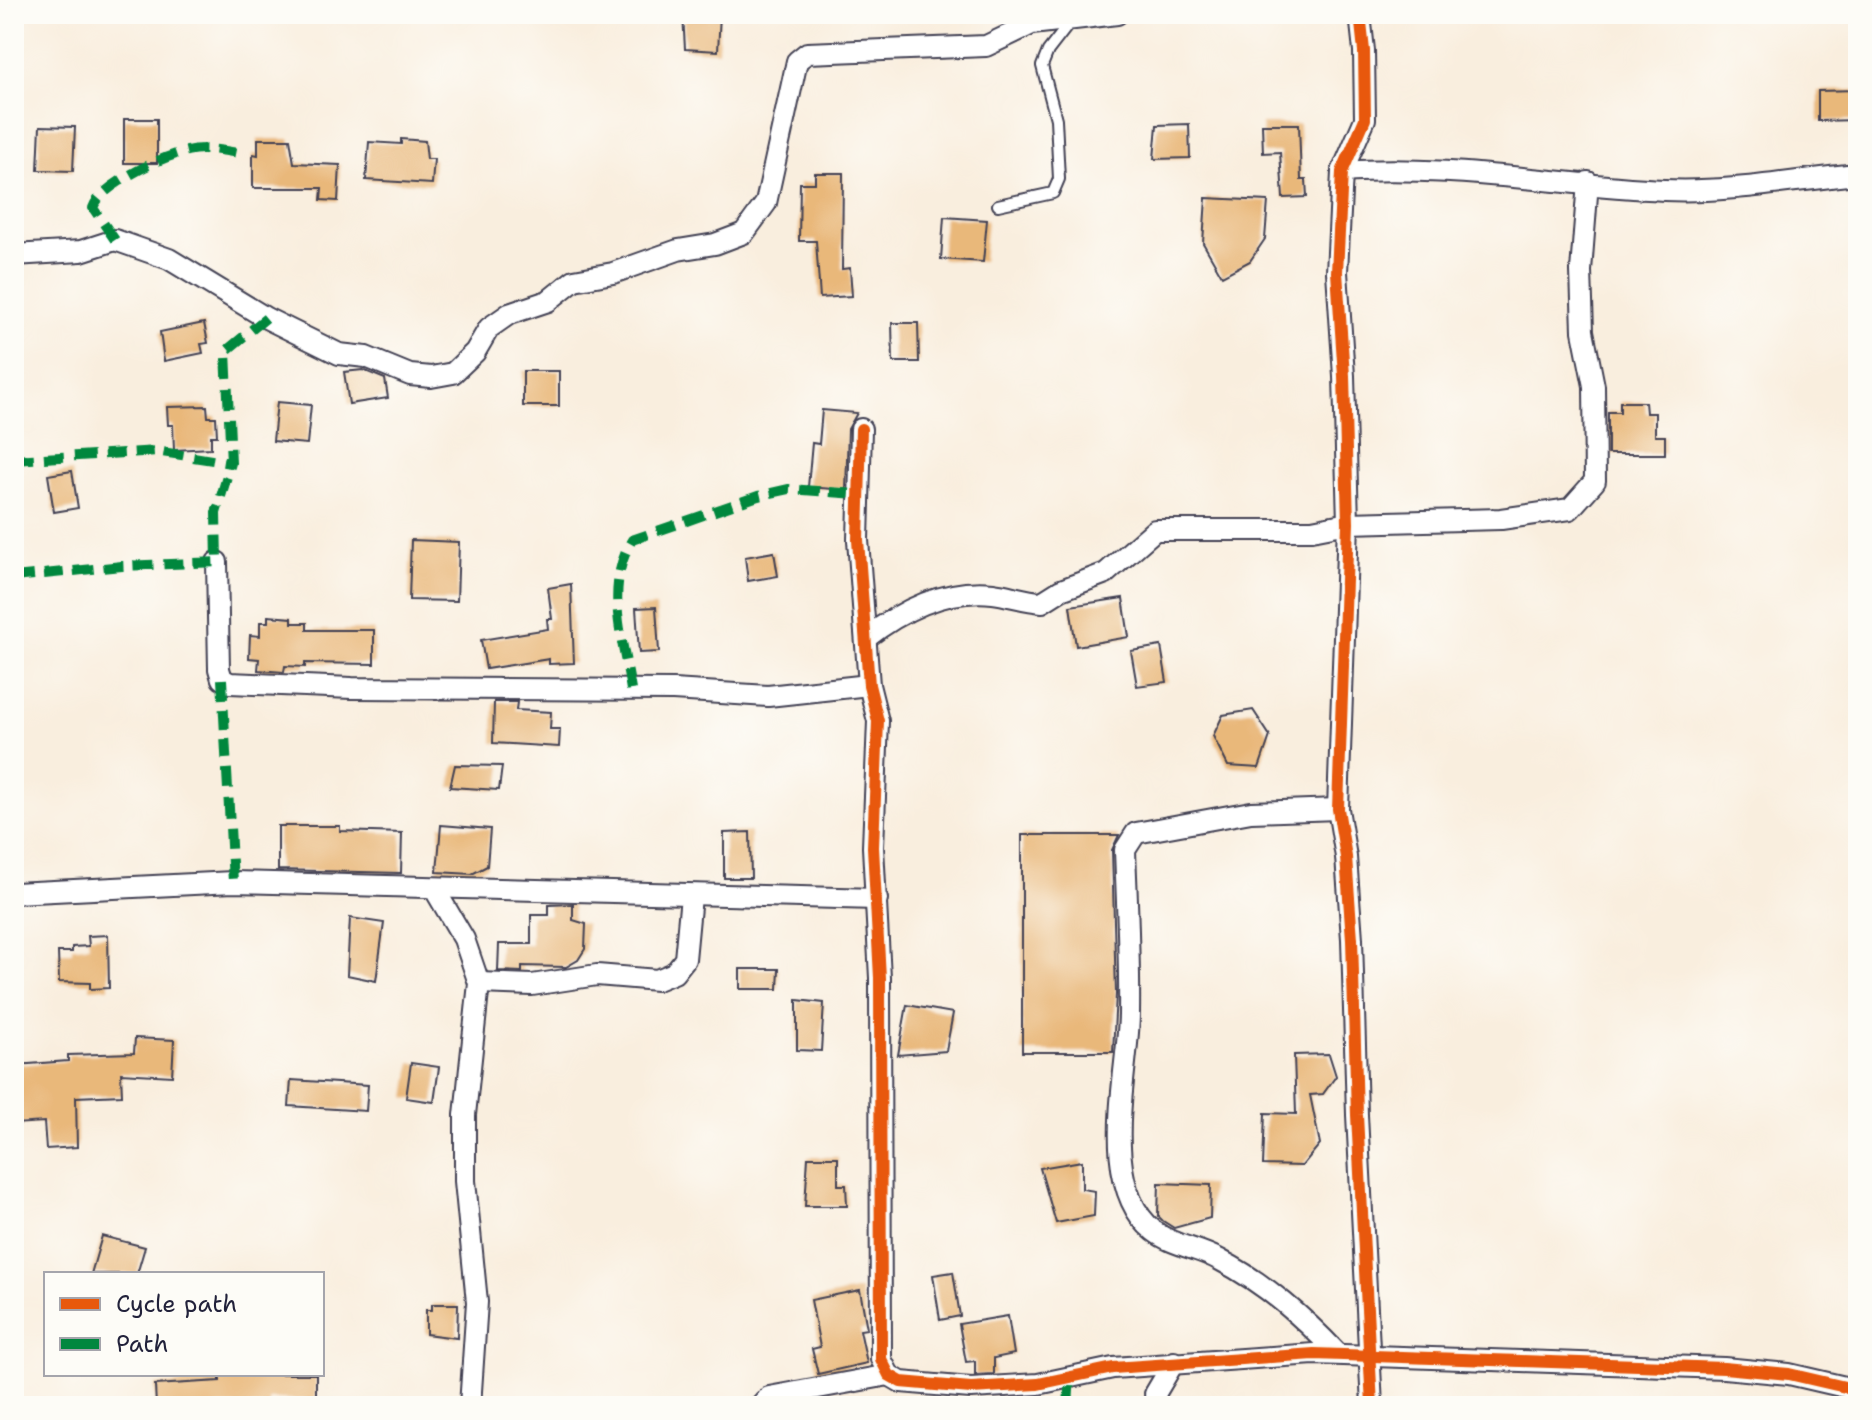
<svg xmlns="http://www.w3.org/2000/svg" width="1872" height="1420" viewBox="0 0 1872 1420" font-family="'Shantell Sans',sans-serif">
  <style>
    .building { fill: #e9b87a }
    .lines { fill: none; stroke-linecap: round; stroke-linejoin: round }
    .lane-casing { stroke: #424153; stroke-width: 14 }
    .street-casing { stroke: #424153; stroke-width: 24 }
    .lane { stroke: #fff; stroke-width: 10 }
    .street { stroke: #fff; stroke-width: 20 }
    .quiet { stroke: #00873e; stroke-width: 10; stroke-dasharray: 20 10; stroke-linecap: butt }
    .cycleway-casing { stroke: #fdfcf7; stroke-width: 17 }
    .cycleway { stroke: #e8590c; stroke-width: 12 }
  </style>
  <rect width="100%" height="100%" fill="#fdfcf7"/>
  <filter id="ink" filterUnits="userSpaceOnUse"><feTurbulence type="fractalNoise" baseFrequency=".0125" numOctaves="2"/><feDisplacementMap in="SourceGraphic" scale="16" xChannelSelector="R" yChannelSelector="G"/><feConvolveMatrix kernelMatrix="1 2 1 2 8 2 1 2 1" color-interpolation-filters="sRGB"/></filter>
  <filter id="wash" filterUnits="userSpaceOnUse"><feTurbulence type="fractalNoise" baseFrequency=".006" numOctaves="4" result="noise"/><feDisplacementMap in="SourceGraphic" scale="32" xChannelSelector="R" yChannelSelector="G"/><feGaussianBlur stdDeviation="1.8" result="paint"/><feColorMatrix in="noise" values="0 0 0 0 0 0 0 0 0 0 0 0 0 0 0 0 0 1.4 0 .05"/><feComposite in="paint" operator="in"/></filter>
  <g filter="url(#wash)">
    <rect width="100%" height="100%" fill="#f9eede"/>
    <g id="blocks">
      <!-- building -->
      <g class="building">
        <path d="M683 14H720L718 51 685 49Z"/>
        <path d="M1858 90V120L1818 121V91Z"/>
        <rect x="124" y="119" width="33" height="44"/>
        <path d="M1189 124 1190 158 1154 159 1157 125Z"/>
        <path d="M1262 124H1299L1301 180H1306L1307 197 1283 198 1280 152 1263 153Z"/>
        <path d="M40 126 75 127 73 171 38 170Z"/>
        <path d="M258 139H290L294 163 340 165 338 201 321 200 322 188H253V154L258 155Z"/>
        <path d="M401 139 425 141 427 159H434L432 184 366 180 369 142 401 144Z"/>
        <path d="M815 173H843L842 269 850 268 852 296 820 298 816 241H799L800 183H815Z"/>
        <path d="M1206 198 1268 201 1265 239 1250 261 1222 276 1203 243Z"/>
        <path d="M944 217 987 220 983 262 941 259Z"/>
        <path d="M204 323 208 343 201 344 203 353 164 361 160 332Z"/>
        <path d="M892 323H918L919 362H893Z"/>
        <path d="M363 370 385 379 388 398 349 404 344 372Z"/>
        <rect x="523" y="371" width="36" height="35"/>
        <path d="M277 402 311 405 307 444 273 441Z"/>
        <path d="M1620 402H1645L1646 413H1655V436H1665V454H1608V412H1620Z"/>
        <path d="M207 406 208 417H216L217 436H211V448L174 450 173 425H168L167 407Z"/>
        <path d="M822 410 857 413 848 429 846 490 808 487 812 443 819 444Z"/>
        <path d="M72 471 78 508 54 512 48 475Z"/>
        <path d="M411 540 459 542 457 601 409 600Z"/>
        <path d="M774 552 778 576 748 581 745 557Z"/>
        <path d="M571 584 574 663 549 664V659L486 669 481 640 548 629 547 619H552L548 588Z"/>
        <path d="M1123 598 1129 637 1076 646 1070 606Z"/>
        <path d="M656 607 659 652 639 653 636 608Z"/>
        <path d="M268 616 292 618V623H307V630H374V664L305 663V667L285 666 284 672 258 670 259 659 249 658 250 635 260 636V622H268Z"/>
        <path d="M1161 646 1167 682 1137 686 1131 651Z"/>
        <path d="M494 702H517L516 710 551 712 550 729H560L559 747 493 743Z"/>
        <path d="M1253 710 1270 736 1259 768 1228 766 1213 736 1223 715Z"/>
        <path d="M455 765 502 766 499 790 450 787Z"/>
        <path d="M441 825 490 829 487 866 472 874 437 872Z"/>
        <path d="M278 826H340V831L402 833 401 873 278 870Z"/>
        <path d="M750 832 751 878H724V833Z"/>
        <path d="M1022 835H1119L1112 850 1116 994 1113 1052H1022Z"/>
        <path d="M573 904V920L586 924 585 949 578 960 566 967 522 966V972L498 971 499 944H531V915H549V905Z"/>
        <path d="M350 918 384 923 376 981 347 975Z"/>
        <path d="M108 935 109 988 90 989V983L59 982 58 952H72V947L89 946 88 936Z"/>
        <path d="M740 969H779L778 989H740Z"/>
        <path d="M797 1000 824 1003 821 1051 797 1050Z"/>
        <path d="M907 1005 953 1013 946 1051 898 1055Z"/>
        <path d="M135 1038 174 1040 172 1076 121 1073 122 1095 76 1097 77 1147 46 1149 44 1122 14 1124 16 1065 68 1061V1055L134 1053Z"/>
        <path d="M1329 1054 1336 1076 1323 1094 1310 1095 1320 1144 1302 1166 1263 1165 1265 1113 1296 1114 1294 1055Z"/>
        <path d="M411 1063 439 1067 434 1102 406 1098Z"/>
        <path d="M291 1080 368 1085 366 1111 289 1106Z"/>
        <path d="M808 1157H838V1185H846L847 1206H805Z"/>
        <path d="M1082 1161V1189L1095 1191 1094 1216 1056 1223 1040 1168Z"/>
        <path d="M1159 1183 1211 1185 1210 1218 1174 1228 1163 1221 1158 1216Z"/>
        <path d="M102 1236 145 1247 137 1274H91Z"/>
        <path d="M953 1272 960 1316 940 1320 933 1275Z"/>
        <path d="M860 1290 867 1329 860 1330 867 1363 818 1374 812 1349 820 1347 811 1300Z"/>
        <path d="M432 1304H458L457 1338 426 1334V1310H432Z"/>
        <path d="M1008 1316 1014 1354 994 1358V1374L975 1375V1361L966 1362 959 1324Z"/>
        <path d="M220 1374H316V1400L269 1399V1406H156L155 1385 220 1381Z"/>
      </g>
    </g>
  </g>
  <g filter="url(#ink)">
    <use href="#blocks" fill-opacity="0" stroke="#424153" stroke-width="2"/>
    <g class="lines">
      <!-- lane casing -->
      <g class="lane-casing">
        <path id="lane" d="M998 205 1053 193 1059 179 1056 119 1042 66 1048 51 1072 20"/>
      </g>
      <!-- street casing -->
      <g class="street-casing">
        <g id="street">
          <path d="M1360 14 1364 51 1365 119 1342 172 1337 272 1344 376 1348 523 1338 809 1346 857 1352 939 1357 1115 1372 1406"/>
          <path d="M1342 172C1449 164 1557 185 1664 190 1729 193 1794 180 1858 174"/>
          <path d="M14 255 81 251 115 240 169 259 266 318 339 354 366 357 410 375 431 377 453 373 475 352 489 328 509 314 548 301 574 280 613 273 678 250 715 244 744 233 766 203 797 61 807 53 986 46 1032 24 1117 14"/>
          <path d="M861 429 858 540 869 685 878 721 873 847 880 978 881 1359 889 1375 901 1382 971 1388 1038 1384 1113 1368 1314 1354 1724 1368 1789 1374 1858 1390"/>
          <path d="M217 562 219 669 222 679 230 683 352 688 673 690 768 696 869 685"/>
          <path d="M866 638C902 610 945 588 993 593 1009 595 1025 601 1042 602L1061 590 1106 573 1155 530H1312L1348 523 1501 519 1570 509 1595 481 1594 386 1583 331 1581 271 1588 182"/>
          <path d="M1338 809 1251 812 1136 833 1125 850C1127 905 1130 960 1129 1015 1128 1075 1097 1185 1154 1231 1173 1246 1199 1248 1220 1260 1266 1284 1303 1317 1338 1354"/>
          <path d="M435 890 464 939 479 983 465 1115V1181L477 1302 470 1406"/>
          <path d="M14 893 233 882 877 899"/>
          <path d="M479 983 532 985 597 975 657 980 674 973 685 959 691 896"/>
          <path d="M761 1406 769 1397 889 1375"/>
          <path d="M1157 1406 1155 1394 1174 1362"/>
        </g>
      </g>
      <!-- lane -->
      <use href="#lane" class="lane"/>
      <!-- street -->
      <use href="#street" class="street"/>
      <!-- quiet -->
      <g class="quiet">
        <path d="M115 240 93 208C100 185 163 156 187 151 202 147 223 150 237 153"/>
        <path d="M14 460 156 451 231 463"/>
        <path d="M14 577 122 566 217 562 216 513 231 463 226 351 266 318"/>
        <path d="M222 679 233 882"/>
        <path d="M631 690C623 639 604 587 632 540L758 496 789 489 857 494"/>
        <path d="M1068 1406 1070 1375"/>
      </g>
      <!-- cycleway casing -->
      <g class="cycleway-casing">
        <g id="cycleway">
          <path d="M1360 14 1364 51 1365 119 1342 172 1337 272 1344 376 1348 523 1338 809 1346 857 1352 939 1357 1115 1372 1406"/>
          <path d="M861 429 858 540 869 685 878 721 873 847 880 978 881 1359 889 1375 901 1382 971 1388 1038 1384 1113 1368 1314 1354 1724 1368 1789 1374 1858 1390"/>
        </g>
      </g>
      <!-- cycleway -->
      <use href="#cycleway" class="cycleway"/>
    </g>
  </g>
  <!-- margin -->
  <rect width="1872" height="1420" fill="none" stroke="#fdfcf7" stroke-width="48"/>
  <!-- legend -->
  <rect x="44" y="1272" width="280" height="104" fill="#fdfcf7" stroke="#a5a5ac" stroke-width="2"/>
  <rect x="60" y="1298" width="40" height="12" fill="#e8590c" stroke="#a5a5ac" stroke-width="2"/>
  <text x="116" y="1312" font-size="24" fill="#22223b">Cycle path</text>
  <rect x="60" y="1338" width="40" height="12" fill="#00873e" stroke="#a5a5ac" stroke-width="2"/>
  <text x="116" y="1352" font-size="24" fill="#22223b">Path</text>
</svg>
